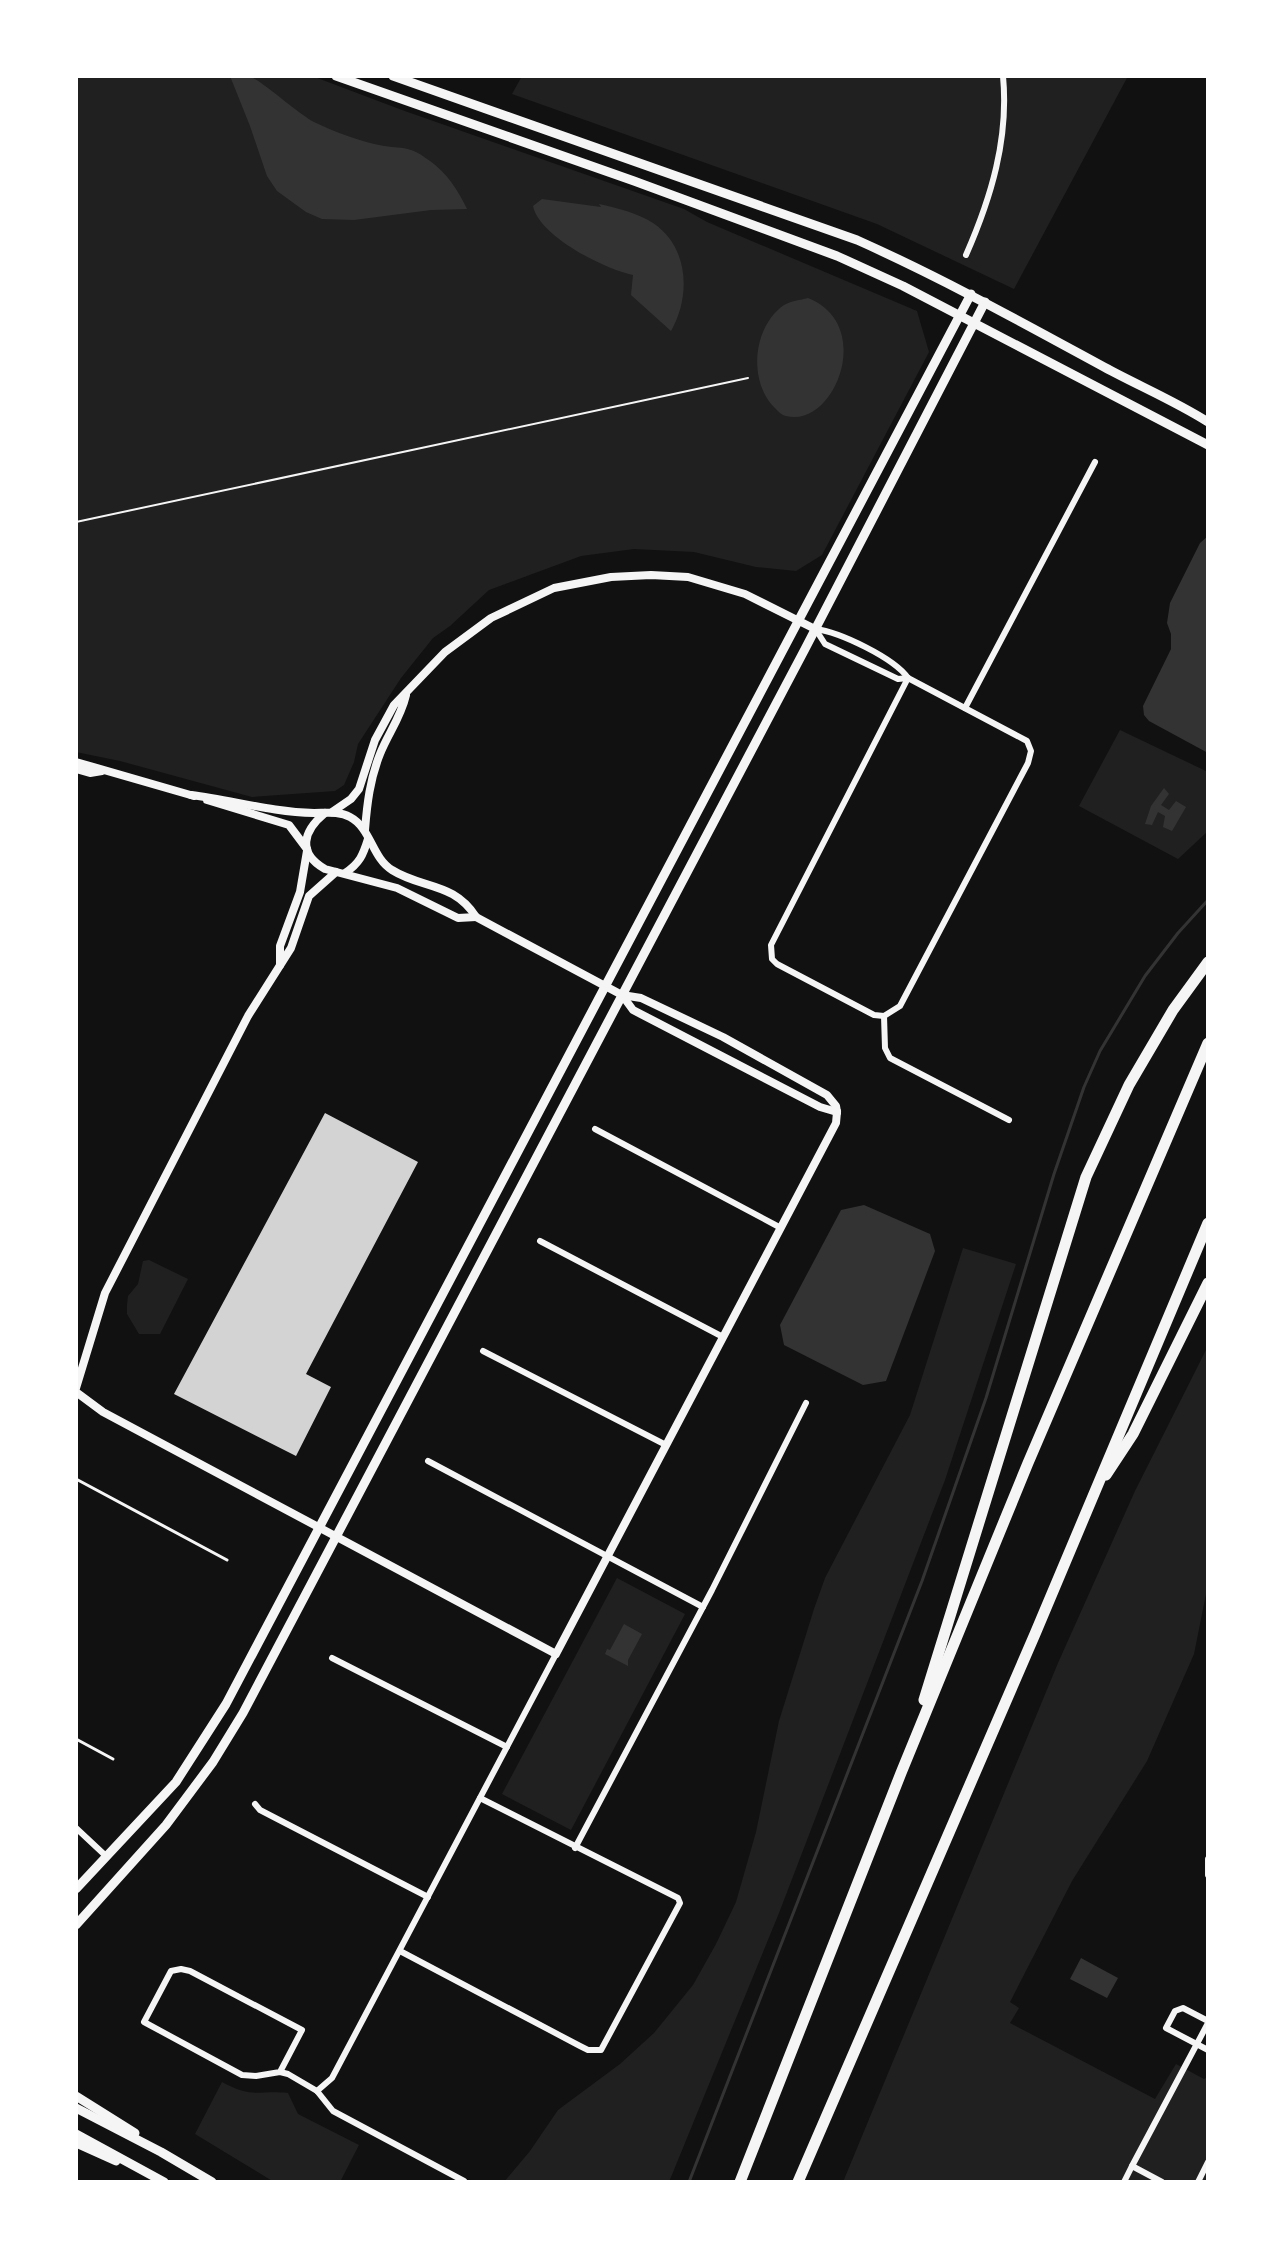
<svg xmlns="http://www.w3.org/2000/svg" width="1284" height="2258" viewBox="0 0 1284 2258" font-family="Rubik,sans-serif">
  <style>
    .green { fill: #202020 }
    .water { fill: #333 }
    .lines { fill: none; stroke-linecap: round; stroke-linejoin: round }
    .stream { stroke: #333; stroke-width: 3 }
    .building { fill: #d3d3d3 }
    .path { stroke: #f5f5f5; stroke-width: 2 }
    .service { stroke: #f5f5f5; stroke-width: 3 }
    .minor { stroke: #f5f5f5; stroke-width: 6 }
    .tertiary { stroke: #f5f5f5; stroke-width: 8 }
    .secondary { stroke: #f5f5f5; stroke-width: 9 }
    .motorway { stroke: #f5f5f5; stroke-width: 11 }
  </style>
  <rect width="100%" height="100%" fill="#111"/>
  <!-- green -->
  <g class="green">
    <path d="M76 76H312L402 110 684 209 707 222 917 311 929 352 822 555 796 571 756 567 694 552 634 549 581 556 489 590 450 626 433 638 401 678 358 744 354 762 344 785 335 791 252 797 120 761 76 752Z"/>
    <path d="M522 76H1128L1014 289 877 224 512 94Z"/>
    <path d="M1120 730 1208 772V831L1178 859 1079 806Z"/>
    <path d="M963 1248 1016 1264 945 1480 779 1913 669 2182H504L530 2151 558 2110 620 2064 654 2033 693 1985 716 1944 736 1902 756 1832 779 1721 814 1609 825 1578 910 1415Z"/>
    <path d="M149 1260 188 1279 160 1334H139L127 1314V1305L128 1296 138 1284 143 1261Z"/>
    <path d="M1207 1348 1208 1584 1194 1654 1147 1761 1072 1881 1010 2002 1019 2008 1010 2023 1155 2099 1176 2064 1204 2079 1208 2077V2182H843L1058 1663 1135 1491Z"/>
    <path d="M617 1578 685 1614 571 1830 502 1794Z"/>
    <path d="M222 2082C253 2099 258 2090 288 2093L298 2114 359 2145 340 2182H274L195 2134Z"/>
  </g>
  <!-- water -->
  <g class="water">
    <path d="M230 76C235 76 243 75 248 76 259 78 298 114 314 122 335 132 361 142 384 146 406 149 410 146 430 161 447 173 458 190 467 209L431 210 354 220 322 219 306 212 277 191 267 176 250 126Z"/>
    <path d="M542 199 601 207 599 204C617 208 638 213 653 223 689 247 691 296 671 331L631 295 633 275C604 269 539 236 533 206Z"/>
    <path d="M808 298C876 325 834 429 786 416 781 415 776 409 772 405 748 377 754 326 784 305 791 301 800 300 808 298Z"/>
    <path d="M1208 536V753L1149 721 1144 715 1143 706 1171 649V634L1167 623 1170 603 1200 543Z"/>
    <path d="M1164 788 1169 794 1161 805 1169 810 1176 801 1186 807 1172 831 1163 827 1165 816 1158 812 1152 825 1145 824 1151 806Z"/>
    <path d="M864 1205 930 1234 935 1251 886 1381 863 1385 784 1345 780 1325 841 1210Z"/>
    <path d="M624 1624 642 1634 628 1660V1666L605 1654 607 1649 610 1650Z"/>
    <path d="M1081 1958 1118 1978 1107 1998 1070 1979Z"/>
  </g>
  <g class="lines">
    <!-- stream -->
    <path class="stream" d="M689 2182 922 1581 986 1398 1054 1174 1084 1087 1100 1051 1145 976 1178 933 1208 900"/>
  </g>
  <!-- building -->
  <path class="building" d="M325 1113 418 1162 306 1374 331 1387 296 1456 174 1394Z"/>
  <g class="lines">
    <!-- path -->
    <path class="path" d="M76 522 748 378"/>
    <!-- service -->
    <g class="service">
      <path d="M76 1479 227 1560"/>
      <path d="M76 1739 113 1759"/>
    </g>
    <!-- minor -->
    <g class="minor">
      <path d="M966 255C991 198 1009 139 1003 76"/>
      <path d="M815 629C840 632 894 658 908 678L1027 741 1031 751 1028 763 900 1006 884 1016"/>
      <path d="M816 630 825 644 898 679 908 678"/>
      <path d="M965 708 1095 462"/>
      <path d="M884 1016 874 1015 777 964 772 959 771 945 908 678"/>
      <path d="M884 1016 885 1048 890 1058 1009 1120"/>
      <path d="M595 1129 781 1228"/>
      <path d="M540 1241 723 1337"/>
      <path d="M483 1351 666 1445"/>
      <path d="M428 1461 703 1607"/>
      <path d="M332 1658 507 1747"/>
      <path d="M255 1804 260 1810 428 1897"/>
      <path d="M76 1828 107 1857"/>
      <path d="M575 1848 712 1590 806 1403"/>
      <path d="M1208 1859V1875"/>
      <path d="M400 1951 580 2046 588 2050H601L680 1903 678 1898 480 1798"/>
      <path d="M1208 2021 1183 2008 1175 2011 1166 2028 1208 2050"/>
      <path d="M280 2072 302 2030 190 1971 181 1969 171 1971 144 2022 242 2075 256 2076 280 2072 288 2074 317 2091 333 2111 464 2181"/>
      <path d="M317 2091 332 2078 556 1654"/>
      <path d="M1124 2182 1132 2166"/>
      <path d="M1162 2182 1132 2166 1208 2023"/>
      <path d="M1198 2182 1208 2162"/>
    </g>
    <!-- tertiary -->
    <g class="tertiary">
      <path d="M76 762 194 796"/>
      <path d="M76 769 90 773 102 771"/>
      <path d="M191 795C232 800 271 812 314 813 326 813 339 811 350 817 371 828 372 858 392 870 422 889 454 882 476 917L622 995 641 998 723 1037 827 1095 836 1106 837 1112"/>
      <path d="M207 800 289 825 307 849"/>
      <path d="M332 812 351 799 359 789 375 740 394 705 445 652 491 618 554 588 611 577 651 575 688 577 745 594 815 629"/>
      <path d="M325 813C303 831 297 853 325 869L397 888 458 918 476 917"/>
      <path d="M365 830C367 804 370 779 380 754 388 734 401 717 406 695"/>
      <path d="M345 873C360 863 363 855 368 839"/>
      <path d="M280 965V946L300 892 307 851"/>
      <path d="M622 995 633 1010 820 1107 837 1112"/>
      <path d="M76 1388 105 1293 248 1016 291 948 309 896 336 872"/>
      <path d="M76 1392 103 1412 556 1654 836 1123 837 1112"/>
    </g>
    <!-- secondary -->
    <g class="secondary">
      <path d="M336 76 634 181 837 256 903 286 1208 445"/>
      <path d="M393 76 857 240C942 278 1023 323 1104 367 1139 386 1175 401 1208 422"/>
      <path d="M76 1889 176 1782 226 1704 971 294"/>
      <path d="M76 1925 166 1825 213 1762 243 1713 805 649 985 302"/>
      <path d="M76 2096 135 2133"/>
      <path d="M76 2108 161 2152 212 2182"/>
      <path d="M76 2134 164 2182"/>
      <path d="M76 2143 116 2161"/>
    </g>
    <!-- motorway -->
    <g class="motorway">
      <path d="M1106 1475 1133 1434 1208 1283"/>
      <path d="M924 1700 1086 1177 1129 1085 1173 1010 1208 962"/>
      <path d="M740 2182 901 1773 1028 1463 1208 1043"/>
      <path d="M798 2182 1035 1634 1208 1223"/>
    </g>
  </g>
  <!-- border -->
  <rect width="1284" height="2258" fill="none" stroke="#ffffff" stroke-width="156"/>
</svg>
